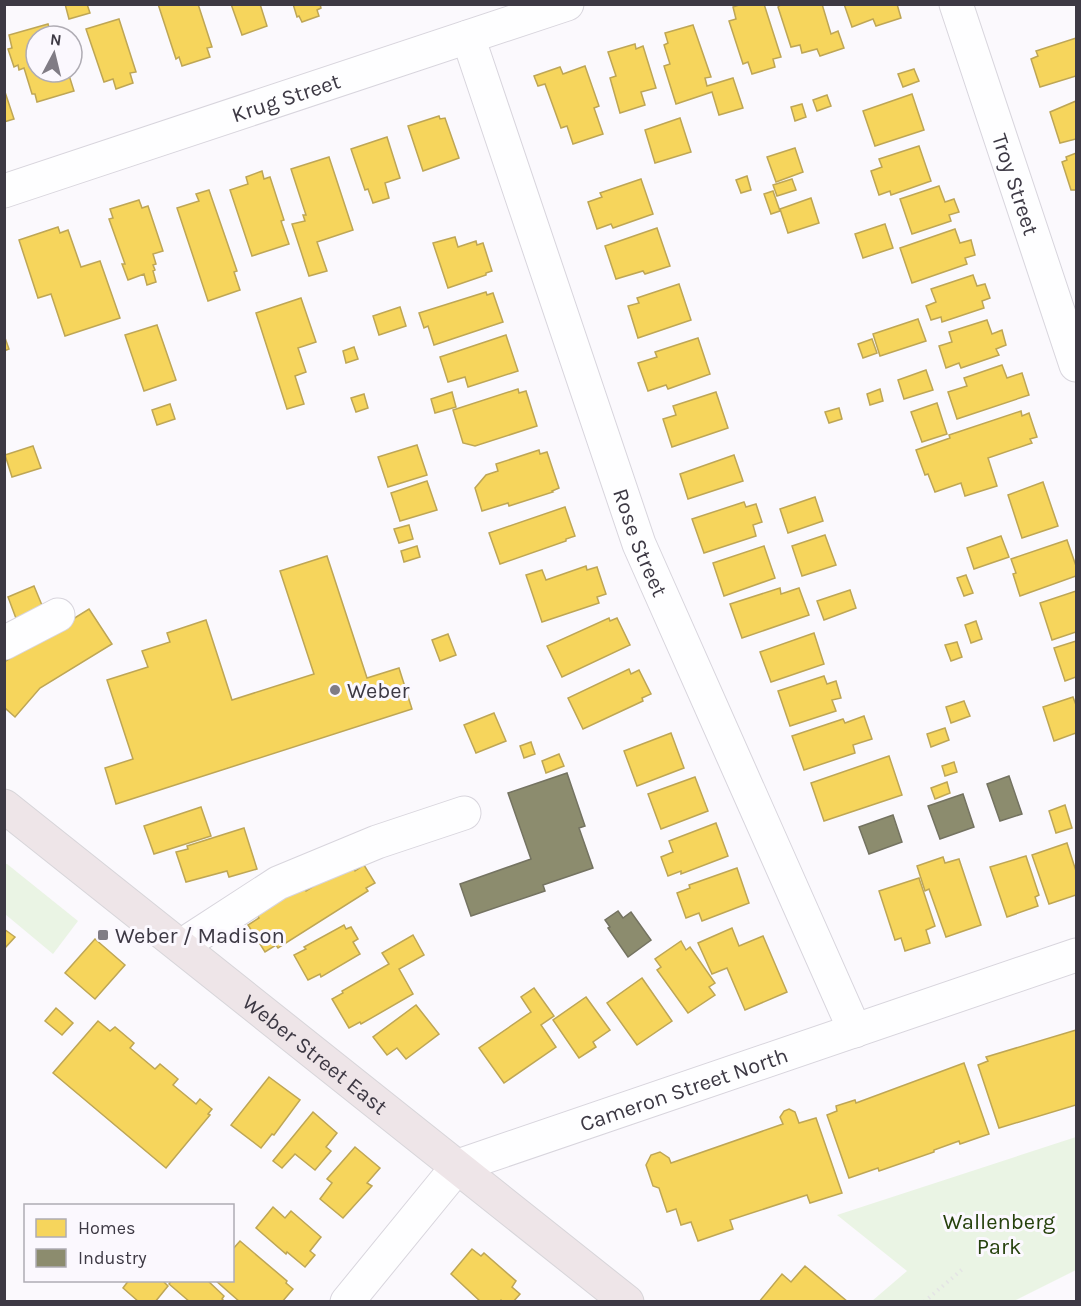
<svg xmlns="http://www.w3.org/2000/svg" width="1081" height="1306" viewBox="0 0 1081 1306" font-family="Karla,sans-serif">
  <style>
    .green { fill: #eaf4e4 }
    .homes { fill: #f6d55c; stroke: #bea655; stroke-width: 1.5 }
    .industry { fill: #8c8c6e; stroke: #747361; stroke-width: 1.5 }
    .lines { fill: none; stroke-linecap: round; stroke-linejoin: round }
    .minor-casing { stroke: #d8d5dd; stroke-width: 35 }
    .major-casing { stroke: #d7d5d9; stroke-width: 35 }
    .path { stroke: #e4e4e5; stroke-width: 4; stroke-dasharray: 1.5 4.5; stroke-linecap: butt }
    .minor { stroke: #fefeff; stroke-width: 33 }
    .major { stroke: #eee5e8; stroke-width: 33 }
    .poi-dot { fill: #807c85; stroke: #fbf8fe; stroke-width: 2 }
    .labels { text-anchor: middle; stroke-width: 6; stroke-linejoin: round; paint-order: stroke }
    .street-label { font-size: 22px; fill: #3d3944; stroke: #fbf8fe }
    .poi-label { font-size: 22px; fill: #3d3944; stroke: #fbf8fe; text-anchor: start }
    .park-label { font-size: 22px; fill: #26410c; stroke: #fbf8fe }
  </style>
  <rect width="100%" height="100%" fill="#fbf9fd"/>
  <!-- green -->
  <g class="green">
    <path d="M4 864H7L78 921 53 954 5 914Z"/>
    <path d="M1076 1137V1270L1014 1301H872L907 1271 837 1215Z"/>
  </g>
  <!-- homes -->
  <g class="homes">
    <path d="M65 4H87L90 13 69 19Z"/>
    <path d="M158 4H198L212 47 207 48 210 57 182 66 179 57 176 59Z"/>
    <path d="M231 4H260L267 26 242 35Z"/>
    <path d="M293 4H320L321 8 317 10 319 16 302 22 299 16 297 17Z"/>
    <path d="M742 4H764L781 57 773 59 775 67 752 74 748 62 743 64 729 21 736 19 733 7Z"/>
    <path d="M782 4H822L831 34 838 31 844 48 820 56 817 49 802 53 800 45 791 47 778 7Z"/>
    <path d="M844 4H897L901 18 876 26 873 19 852 27Z"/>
    <path d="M119 19 136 72 130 73 133 83 116 89 113 79 104 82 86 29Z"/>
    <path d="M48 24 51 36H36V72H68L74 91 37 102 35 94H32L24 68 19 70 18 65 14 67 8 49 12 48 9 35Z"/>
    <path d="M693 25 711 77 705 78 707 86 733 78 743 108 719 115 712 92 676 104 664 66 670 64 664 45 668 43 665 33Z"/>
    <path d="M1076 38V76L1040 87 1031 59 1038 56 1036 51Z"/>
    <path d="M635 44 636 49 643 46 656 88 641 92 645 105 620 113 610 78 616 76 608 52Z"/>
    <path d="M585 66 599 106 594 108 603 134 573 144 567 126 561 128 545 84 538 86 534 76 560 67 563 74Z"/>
    <path d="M914 69 919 81 903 87 898 74Z"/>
    <path d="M4 89 14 119 4 122Z"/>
    <path d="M912 94 924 130 875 146 863 111Z"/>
    <path d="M827 95 831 106 817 111 813 100Z"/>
    <path d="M1076 101V139L1060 143 1050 112Z"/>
    <path d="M802 104 806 117 795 121 791 107Z"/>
    <path d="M439 116 440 119 445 118 459 158 423 171 408 126Z"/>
    <path d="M680 118 691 152 655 163 645 130Z"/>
    <path d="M387 137 400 178 385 183 389 198 373 203 368 189 365 190 351 149Z"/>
    <path d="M919 146 931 181 891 195 890 191 879 195 871 171 882 167 879 159Z"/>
    <path d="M795 148 803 172 776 182 767 157Z"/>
    <path d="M1076 153V190H1071L1062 162 1067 160 1066 157Z"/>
    <path d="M329 157 353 230 317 242 327 271 309 276 292 224 305 221 303 215H306L291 169Z"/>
    <path d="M262 171 264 179 270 177 284 220 281 221 289 244 252 256 230 190 248 184 246 177Z"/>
    <path d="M747 176 751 190 741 193 736 180Z"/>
    <path d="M641 179 653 214 613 228 611 224 597 229 588 202 602 197 600 193Z"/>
    <path d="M792 179 796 190 777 196 773 185Z"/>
    <path d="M939 186 945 202 954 199 959 212 949 215 951 221 912 234 900 199Z"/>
    <path d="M209 190 237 271 234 272 240 290 208 301 177 208 199 201 196 194Z"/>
    <path d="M773 191 780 211 771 214 764 194Z"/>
    <path d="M811 198 819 223 788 233 780 209Z"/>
    <path d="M139 200 142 208 148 206 163 251 153 254 156 264 153 265 155 270 153 271 156 282 147 285 144 274 128 280 122 264H125L109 219 113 218 110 209Z"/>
    <path d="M885 224 893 248 863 258 855 234Z"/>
    <path d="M58 227 60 233 68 230 81 267 100 261 120 318 65 336 51 294 38 298 19 240Z"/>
    <path d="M657 228 670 266 645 274 643 271 616 279 605 246Z"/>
    <path d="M955 229 960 243 971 240 975 255 965 258 967 264 912 283 900 248Z"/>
    <path d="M455 237 458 247 476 241 477 245 483 243 492 271 486 273V275L448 288 433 243Z"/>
    <path d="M973 275 977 286 985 284 990 298 982 301 984 308 942 322 941 317 931 320 926 306 936 302 931 289Z"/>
    <path d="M679 284 691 320 638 338 628 306 639 303 637 298Z"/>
    <path d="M486 292 487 295 493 293 503 322 434 345 428 326 424 328 419 313Z"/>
    <path d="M301 298 316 342 298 348 306 372 295 376 304 404 287 409 256 313Z"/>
    <path d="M400 307 406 326 379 335 373 316Z"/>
    <path d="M918 319 926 341 880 356 873 334Z"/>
    <path d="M987 320 992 334 1002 330 1006 345 996 349 999 355 961 368 959 363 946 368 939 346 952 342 949 332Z"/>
    <path d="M157 325 176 380 144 391 125 335Z"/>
    <path d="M4 335 9 349 4 351Z"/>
    <path d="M506 335 518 371 468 387 465 377 448 382 440 357Z"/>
    <path d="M698 338 710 374 668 389 666 385 648 391 638 363 657 357 655 352Z"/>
    <path d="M872 339 877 353 863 358 858 344Z"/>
    <path d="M354 347 358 359 346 363 343 351Z"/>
    <path d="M1002 365 1007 378 1022 373 1029 395 957 419 948 392 967 386 964 378Z"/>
    <path d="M926 370 933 390 904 399 898 380Z"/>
    <path d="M518 389 519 393 526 391 537 426 475 446 463 443 453 410Z"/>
    <path d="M880 389 883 401 870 405 867 394Z"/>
    <path d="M452 392 456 407 435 413 431 399Z"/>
    <path d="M716 392 728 428 672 447 663 419 676 415 673 406Z"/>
    <path d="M364 394 368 408 356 412 351 398Z"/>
    <path d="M937 403 947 434 922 442 911 412Z"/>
    <path d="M170 404 175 419 157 425 152 410Z"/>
    <path d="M839 408 842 419 829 423 825 412Z"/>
    <path d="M1021 411 1022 416 1029 413 1037 437 1030 439 1032 443 988 458 997 486 965 496 961 483 935 492 928 474 925 475 916 450 950 438 949 435Z"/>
    <path d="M417 445 427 475 388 487 378 457Z"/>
    <path d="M33 446 41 468 12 477 5 455Z"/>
    <path d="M539 450 540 454 547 452 559 488 552 491 553 492 509 506 508 503 482 511 475 488 486 475 498 471 496 464Z"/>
    <path d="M734 455 743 481 688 499 680 474Z"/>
    <path d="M427 481 437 510 400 521 391 493Z"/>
    <path d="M1043 482 1058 526 1022 538 1008 495Z"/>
    <path d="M815 497 823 521 788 533 780 509Z"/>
    <path d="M744 502 746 507 756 504 762 522 753 525 756 536 704 553 692 519Z"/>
    <path d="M565 507 575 536 566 539V541L500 564 489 533Z"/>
    <path d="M409 525 413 539 399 543 394 529Z"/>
    <path d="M825 535 836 565 802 576 792 546Z"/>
    <path d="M1001 536 1009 557 974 569 967 548Z"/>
    <path d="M1067 540 1076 566V576L1020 596 1013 574 1016 573 1011 559Z"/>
    <path d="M417 546 420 557 404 562 401 551Z"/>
    <path d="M764 546 775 578 724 596 713 563Z"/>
    <path d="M327 556 367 678 399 668 412 709 116 804 105 768 133 759 107 680 148 667 142 651 170 642 167 633 206 620 232 700 314 674 280 571Z"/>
    <path d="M586 566 587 570 597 567 606 594 597 597 599 603 542 622 526 575 542 570 546 580Z"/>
    <path d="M966 575 973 593 964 596 957 578Z"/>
    <path d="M34 586 44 610 17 621 8 597Z"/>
    <path d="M780 588 781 594 799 588 809 615 742 638 730 604Z"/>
    <path d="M850 590 856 608 824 620 817 601Z"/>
    <path d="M1076 591V632L1052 640 1040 603Z"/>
    <path d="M89 609 112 644 40 688 15 717 6 709 4 712V662Z"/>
    <path d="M609 618 610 621 617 618 630 645 562 677 547 646Z"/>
    <path d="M976 621 982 639 971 643 965 625Z"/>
    <path d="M814 633 824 664 771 682 760 652Z"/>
    <path d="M448 634 456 655 440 661 432 640Z"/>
    <path d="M1076 641V677L1065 681 1054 648Z"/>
    <path d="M957 642 962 657 951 661 945 645Z"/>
    <path d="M629 669 631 674 639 670 651 694 642 698 643 701 583 729 568 698Z"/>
    <path d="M824 676 827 684 836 681 841 698 832 700 836 711 790 726 778 691Z"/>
    <path d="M1073 697 1076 705V733L1054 741 1043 707Z"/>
    <path d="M964 701 970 716 951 723 946 707Z"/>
    <path d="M494 713 506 741 476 753 464 725Z"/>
    <path d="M864 716 872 739 853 745 855 753 804 770 792 736 843 719 845 723Z"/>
    <path d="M945 728 949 740 931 747 927 734Z"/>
    <path d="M671 733 684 768 637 786 624 751Z"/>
    <path d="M531 742 535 754 524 758 520 746Z"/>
    <path d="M559 754 564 766 546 773 542 761Z"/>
    <path d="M889 756 902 795 824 821 811 783Z"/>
    <path d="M954 762 957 772 945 776 942 766Z"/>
    <path d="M695 777 708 811 661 829 648 794Z"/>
    <path d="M947 782 950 793 935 799 931 788Z"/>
    <path d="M1065 805 1072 828 1056 833 1049 811Z"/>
    <path d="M201 807 211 836 154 854 144 826Z"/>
    <path d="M716 823 728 856 681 874V871L668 876 661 857 673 852 669 841Z"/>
    <path d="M244 828 257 869 229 877 227 871 186 882 176 852 188 849 187 846Z"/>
    <path d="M1067 843 1076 871V895L1049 904 1032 855Z"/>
    <path d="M1026 856 1039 895 1035 897 1038 906 1007 917 990 867Z"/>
    <path d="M943 857 945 863 959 859 981 925 946 937 929 889 925 891 917 866Z"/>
    <path d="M350 863 355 871 364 865 375 883 366 888 368 891 278 948 276 945 265 952 248 925 259 918 257 915 302 887 306 891Z"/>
    <path d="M737 868 749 903 702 921 699 913 686 918 677 893 690 888 689 885Z"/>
    <path d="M919 878 935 926 926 930 930 943 905 951 901 938 895 940 879 891Z"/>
    <path d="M344 925 346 929 351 927 358 939 353 942 360 954 321 977 320 974 308 980 294 955 306 949 304 947Z"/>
    <path d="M732 928 739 946 763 936 787 992 745 1010 727 968 712 974 698 943Z"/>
    <path d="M4 929 15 937 4 949Z"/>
    <path d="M413 935 424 955 399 969 413 994 361 1024 360 1022 349 1028 332 999 343 993 342 991 389 964 382 953Z"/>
    <path d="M95 939 125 965 95 999 65 973Z"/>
    <path d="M681 941 686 950 690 947 715 983 709 987 715 995 688 1013 657 970 661 967 655 959Z"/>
    <path d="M642 978 672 1021 637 1045 607 1003Z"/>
    <path d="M534 988 554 1016 541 1025 556 1047 504 1083 479 1048 531 1012 521 997Z"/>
    <path d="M586 997 610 1030 593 1042 596 1047 579 1058 553 1020Z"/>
    <path d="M416 1005 439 1034 406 1059 397 1048 387 1055 373 1037Z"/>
    <path d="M56 1008 73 1023 62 1035 45 1021Z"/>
    <path d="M98 1021 110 1031 115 1027 134 1043 130 1048 155 1069 160 1064 178 1079 173 1085 196 1104 200 1099 212 1109 208 1114 210 1115 166 1168 53 1073Z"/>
    <path d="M1076 1030V1105L999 1128 978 1065 988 1061 986 1057Z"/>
    <path d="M964 1063 989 1134 960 1144 959 1141 934 1150V1152L879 1171 878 1168 849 1178 827 1115 837 1111 836 1106 855 1100 856 1103Z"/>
    <path d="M269 1077 300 1100 274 1135 272 1134 261 1148 231 1125Z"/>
    <path d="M789 1109 795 1112 799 1123 816 1118 842 1193 810 1203 807 1195 730 1220 733 1229 698 1241 691 1222 681 1225 676 1209 667 1212 659 1188 653 1186 646 1165 651 1155 660 1152 669 1158 671 1163 783 1124 780 1117 784 1111Z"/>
    <path d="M313 1112 337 1133 326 1147 331 1151 315 1170 295 1154 282 1168 273 1161Z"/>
    <path d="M355 1147 380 1168 367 1183 372 1186 343 1218 320 1199 332 1183 327 1179Z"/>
    <path d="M273 1207 285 1218 291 1211 321 1237 310 1251 315 1255 305 1267 287 1252 286 1254 256 1228Z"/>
    <path d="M240 1241 287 1281 286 1283 293 1289 282 1302H240L215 1280H232V1250Z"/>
    <path d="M472 1249 481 1256 484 1253 516 1281 512 1287 520 1294 513 1302H503L501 1300 499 1302H481L451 1274Z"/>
    <path d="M805 1266 848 1302H759L782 1274 791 1282Z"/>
    <path d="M129 1280H162L168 1286 155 1302H139L123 1288Z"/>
    <path d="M172 1280H207L224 1296 222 1299 225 1302H190L169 1284Z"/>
  </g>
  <!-- industry -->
  <g class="industry">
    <path d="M567 773 585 826 579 828 593 868 543 885 545 891 471 916 460 884 531 859 508 793Z"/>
    <path d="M1009 776 1022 814 1000 821 987 784Z"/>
    <path d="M963 794 974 827 940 839 928 806Z"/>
    <path d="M893 815 902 842 869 854 859 827Z"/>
    <path d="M618 911 623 918 631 912 651 940 628 957 608 928 610 927 605 920Z"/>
  </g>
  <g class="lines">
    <!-- minor casing -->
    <g class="minor-casing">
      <g id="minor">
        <path id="s1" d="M956 4 1076 365"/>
        <path id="s2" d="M468 37 639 544 855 1031"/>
        <path id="s3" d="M4 191 567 4"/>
        <path d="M4 643 58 615"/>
        <path d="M181 946 278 883 377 842 464 813"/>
        <path id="s4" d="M347 1302 458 1166 1076 955"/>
      </g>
    </g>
    <!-- major casing -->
    <g class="major-casing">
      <g id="major">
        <path id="s5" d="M4 806 627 1302"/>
      </g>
    </g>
    <!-- path -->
    <path class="path" d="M924 1302 965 1267"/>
    <!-- minor -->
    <use href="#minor" class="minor"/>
    <!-- major -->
    <use href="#major" class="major"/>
  </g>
  <!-- markers -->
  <g class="poi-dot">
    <circle cx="335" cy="690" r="6"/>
    <rect x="97" y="929" width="12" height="12" rx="3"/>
  </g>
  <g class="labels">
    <!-- street labels -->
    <g class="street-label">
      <text dy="8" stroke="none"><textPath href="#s3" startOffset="297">Krug Street</textPath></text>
      <text dy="8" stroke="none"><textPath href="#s1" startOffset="190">Troy Street</textPath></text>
      <text dy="8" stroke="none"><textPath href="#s2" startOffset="534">Rose Street</textPath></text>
      <text dy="8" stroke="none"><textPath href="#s5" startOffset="398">Weber Street East</textPath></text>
      <text dy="8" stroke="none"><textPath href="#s4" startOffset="414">Cameron Street North</textPath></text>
    </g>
    <!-- poi labels -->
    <g class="poi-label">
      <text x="347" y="698">Weber</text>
      <text x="115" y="943">Weber / Madison</text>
    </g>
    <!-- park labels -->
    <g class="park-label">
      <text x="999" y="1229">Wallenberg<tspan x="999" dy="25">Park</tspan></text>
    </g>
  </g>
  <!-- border -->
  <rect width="1081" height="1306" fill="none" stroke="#3d3944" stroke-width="12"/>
  <!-- legend -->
  <rect x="24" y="1204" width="210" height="78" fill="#fbf8fe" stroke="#afacb4" stroke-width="1.5"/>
  <rect x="36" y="1219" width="30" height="18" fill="#f6d55c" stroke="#afacb4" stroke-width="1.5"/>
  <text x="78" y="1234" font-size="18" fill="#3d3944">Homes</text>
  <rect x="36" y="1249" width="30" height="18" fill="#8c8c6e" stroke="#afacb4" stroke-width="1.5"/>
  <text x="78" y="1264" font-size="18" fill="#3d3944">Industry</text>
  <!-- north arrow -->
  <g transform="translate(54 54) rotate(7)"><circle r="28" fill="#fbf8fe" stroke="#afacb4" stroke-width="1.5"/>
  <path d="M0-4.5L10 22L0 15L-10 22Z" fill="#807c85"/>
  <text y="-9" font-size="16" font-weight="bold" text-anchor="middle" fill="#3d3944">N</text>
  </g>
</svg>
